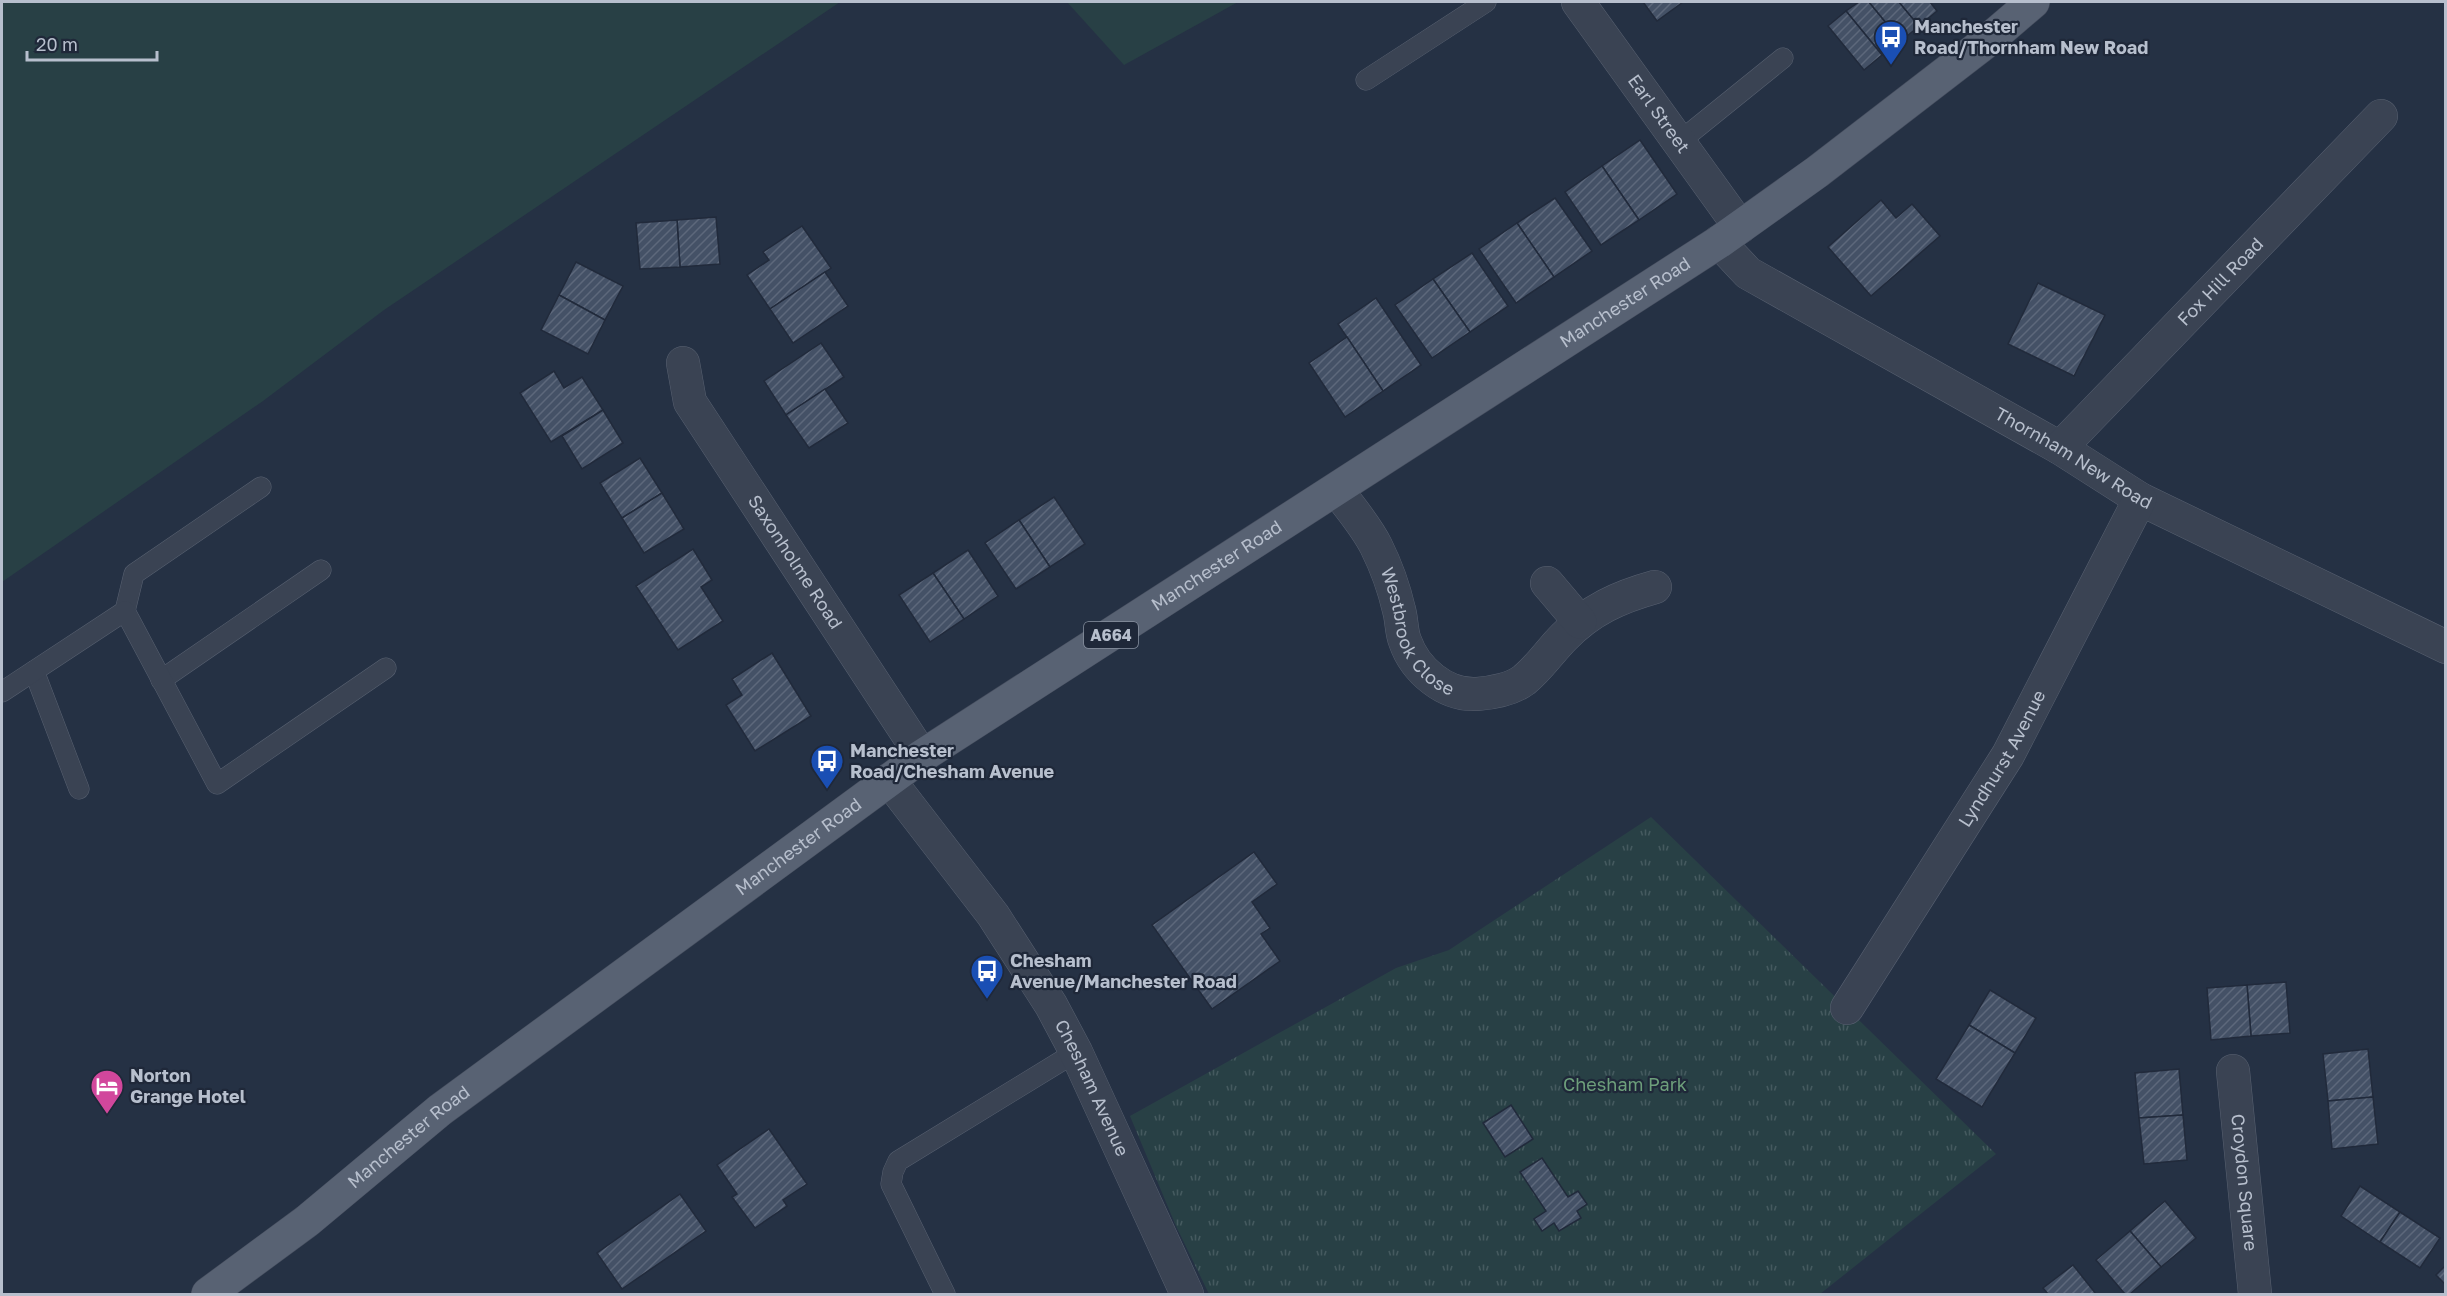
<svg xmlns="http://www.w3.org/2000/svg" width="2447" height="1296" viewBox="0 0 2447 1296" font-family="'Golos Text',sans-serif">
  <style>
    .grass { fill: #284045 }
    .park { fill: url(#park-tufts) }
    .building { fill: url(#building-hatch); stroke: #212a3b; stroke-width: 1.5 }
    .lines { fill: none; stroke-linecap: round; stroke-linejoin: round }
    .lane-casing { stroke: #586171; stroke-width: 21 }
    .street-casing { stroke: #586171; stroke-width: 34 }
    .primary-casing { stroke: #444c5d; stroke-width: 34 }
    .lane { stroke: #3a4353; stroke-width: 20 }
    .street { stroke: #3a4353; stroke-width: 33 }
    .primary { stroke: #586273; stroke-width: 33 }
    .labels { text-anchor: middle; stroke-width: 4.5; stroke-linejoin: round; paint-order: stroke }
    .shield { fill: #1f2839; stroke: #8992a1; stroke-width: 1.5 }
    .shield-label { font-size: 16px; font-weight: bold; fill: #b7bfcd }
    .poi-label { font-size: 18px; font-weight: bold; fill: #b7bfcd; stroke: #1f2839; text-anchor: start }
    .street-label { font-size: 18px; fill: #b7bfcd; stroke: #1f2839 }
    .park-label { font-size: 18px; fill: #6d9f7b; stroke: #1f2839 }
  </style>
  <defs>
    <pattern id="park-tufts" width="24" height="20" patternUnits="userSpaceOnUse" patternTransform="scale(1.5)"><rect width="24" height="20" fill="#284045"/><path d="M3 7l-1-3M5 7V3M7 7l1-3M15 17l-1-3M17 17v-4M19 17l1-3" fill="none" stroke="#455a5f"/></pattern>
    <pattern id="building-hatch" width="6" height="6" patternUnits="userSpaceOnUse" patternTransform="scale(1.5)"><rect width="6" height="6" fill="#445166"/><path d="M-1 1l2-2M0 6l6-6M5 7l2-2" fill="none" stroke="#5d687b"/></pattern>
  </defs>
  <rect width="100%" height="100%" fill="#253144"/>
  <!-- grass -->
  <g class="grass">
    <path d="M2 2H840L384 310 263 401 2 582Z"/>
    <path d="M1067 2H1238L1124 65Z"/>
  </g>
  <!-- park -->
  <path class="park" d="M1651 817 1996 1154 1820 1294H1209L1176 1226 1130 1116 1396 968 1449 950Z"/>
  <!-- building -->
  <g class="building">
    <path d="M1643 2H1683L1657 21Z"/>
    <path d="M1859 2H1869L1901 41 1882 55 1846 11Z"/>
    <path d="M1869 2H1899L1919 26 1901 41Z"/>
    <path d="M1899 2H1930L1937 11 1919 26Z"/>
    <path d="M1846 11 1882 55 1864 70 1828 26Z"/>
    <path d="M1640 140 1677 194 1639 220 1602 166Z"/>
    <path d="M1602 166 1639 220 1601 245 1565 192Z"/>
    <path d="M1555 198 1592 251 1554 277 1517 223Z"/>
    <path d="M1881 200 1896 218 1912 204 1940 236 1871 296 1828 247Z"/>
    <path d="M716 217 720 264 680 267 677 220Z"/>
    <path d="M677 220 680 267 640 269 636 223Z"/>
    <path d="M1517 223 1554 277 1516 303 1479 249Z"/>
    <path d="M802 226 831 268 770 309 747 275 769 260 763 252Z"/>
    <path d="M1472 253 1508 306 1470 332 1433 279Z"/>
    <path d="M576 262 623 286 605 320 559 295Z"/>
    <path d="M825 272 848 306 793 343 770 309Z"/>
    <path d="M1433 279 1470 332 1432 358 1395 305Z"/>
    <path d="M2038 283 2105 315 2074 376 2008 344Z"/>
    <path d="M559 295 605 320 588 354 541 330Z"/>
    <path d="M1376 298 1421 365 1383 391 1338 324Z"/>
    <path d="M1347 337 1383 391 1345 417 1309 363Z"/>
    <path d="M821 343 844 377 786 415 764 381Z"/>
    <path d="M554 371 564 388 582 377 603 410 551 442 520 393Z"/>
    <path d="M825 389 848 423 809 448 786 415Z"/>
    <path d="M603 410 623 443 582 469 562 436Z"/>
    <path d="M640 458 662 493 622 518 600 483Z"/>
    <path d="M662 493 684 529 644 553 622 518Z"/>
    <path d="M1054 497 1085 544 1050 567 1019 520Z"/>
    <path d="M1019 520 1050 567 1016 589 985 543Z"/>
    <path d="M693 549 712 580 701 587 723 621 678 650 636 586Z"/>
    <path d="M968 550 998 596 964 619 933 573Z"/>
    <path d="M933 573 964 619 930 642 899 595Z"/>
    <path d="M772 653 811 716 755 751 726 705 742 695 732 679Z"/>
    <path d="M1254 852 1277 884 1252 902 1270 928 1261 934 1280 961 1212 1009 1152 925Z"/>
    <path d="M2286 982 2290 1033 2251 1036 2247 985Z"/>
    <path d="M2247 985 2251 1036 2211 1040 2207 988Z"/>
    <path d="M1990 990 2036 1018 2015 1053 1969 1025Z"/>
    <path d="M1969 1025 2015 1053 1982 1107 1936 1079Z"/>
    <path d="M2368 1049 2373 1097 2328 1101 2323 1054Z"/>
    <path d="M2179 1069 2183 1115 2139 1118 2135 1073Z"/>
    <path d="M2373 1097 2378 1144 2332 1149 2328 1101Z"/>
    <path d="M1511 1105 1533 1139 1505 1157 1483 1123Z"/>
    <path d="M2183 1115 2187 1160 2144 1164 2139 1118Z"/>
    <path d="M769 1129 807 1184 783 1200 787 1206 755 1228 732 1197 737 1194 717 1165Z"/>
    <path d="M1542 1158 1568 1197 1578 1191 1587 1204 1577 1211 1581 1218 1559 1231 1554 1223 1542 1231 1534 1219 1546 1211 1520 1172Z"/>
    <path d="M2360 1186 2400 1212 2380 1242 2341 1216Z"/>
    <path d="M680 1194 706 1231 622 1289 597 1253Z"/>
    <path d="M2165 1201 2196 1238 2161 1267 2130 1231Z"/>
    <path d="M2400 1212 2440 1238 2420 1268 2380 1242Z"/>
    <path d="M2130 1231 2161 1267 2130 1294H2125L2096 1260Z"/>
    <path d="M2073 1265 2096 1294H2048L2043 1288Z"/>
    <path d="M2446 1265V1285L2436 1275Z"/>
  </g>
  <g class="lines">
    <!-- lane casing -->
    <g class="lane-casing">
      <g id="lane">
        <path d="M1366 80 1486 2"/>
        <path d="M1679 142 1783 58"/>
        <path d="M125 611 134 574 261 487"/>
        <path d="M34 671 79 789"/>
        <path d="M161 680 321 570"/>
        <path d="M2 692 125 611 217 784 386 668"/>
        <path d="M945 1294 891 1184 893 1172 898 1161 1076 1052"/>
      </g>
    </g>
    <!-- street casing -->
    <g class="street-casing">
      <g id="street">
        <path id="s1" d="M1578 2 1740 227"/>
        <path id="s2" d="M1719 242 1748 273 2060 448 2140 499 2446 647"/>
        <path id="s3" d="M683 363 690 402 922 756"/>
        <path id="s4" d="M2060 448 2381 116"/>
        <path id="s5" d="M1337 490C1350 508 1366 526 1376 546 1386 566 1394 588 1399 610 1402 620 1401 631 1405 641 1415 670 1445 696 1477 694 1492 693 1512 689 1524 680 1540 667 1550 651 1564 637 1590 610 1619 597 1655 587"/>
        <path d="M1547 583 1580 622"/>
        <path id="s6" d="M889 780 993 915 1051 1005 1076 1052 1187 1294"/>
        <path id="s7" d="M1847 1008 2008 755 2140 499"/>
        <path id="s8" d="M2233 1071 2255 1294"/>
      </g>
    </g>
    <!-- primary casing -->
    <g class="primary-casing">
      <g id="primary">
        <path id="s9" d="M208 1294 307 1221 440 1110 922 756 1719 242 1817 172 1991 38 2033 2"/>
      </g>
    </g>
    <!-- lane -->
    <use href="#lane" class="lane"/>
    <!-- street -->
    <use href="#street" class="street"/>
    <!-- primary -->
    <use href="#primary" class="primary"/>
  </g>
  <!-- icons -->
  <defs>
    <g id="bus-pin" transform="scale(1.725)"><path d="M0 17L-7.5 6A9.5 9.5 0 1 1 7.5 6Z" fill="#1a4fb4" stroke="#1f2839"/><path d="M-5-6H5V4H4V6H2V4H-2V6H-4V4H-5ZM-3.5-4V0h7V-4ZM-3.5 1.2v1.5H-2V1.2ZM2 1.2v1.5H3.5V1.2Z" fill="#fff"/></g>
    <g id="hotel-pin" transform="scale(1.725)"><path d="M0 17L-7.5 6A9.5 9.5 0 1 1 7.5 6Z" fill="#d1479c" stroke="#1f2839"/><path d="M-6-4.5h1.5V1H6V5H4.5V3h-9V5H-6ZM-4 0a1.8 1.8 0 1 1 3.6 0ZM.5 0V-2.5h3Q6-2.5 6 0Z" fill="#fff"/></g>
  </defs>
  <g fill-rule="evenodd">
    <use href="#bus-pin" x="1891" y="37"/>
    <use href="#bus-pin" x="827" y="761"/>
    <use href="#bus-pin" x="987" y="971"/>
    <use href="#hotel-pin" x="107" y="1086"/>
  </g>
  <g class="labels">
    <!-- shield labels -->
    <rect class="shield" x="1084" y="622" width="54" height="26" rx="4.5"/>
    <g class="shield-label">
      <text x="1111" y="641">A664</text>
    </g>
    <!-- poi labels -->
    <g class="poi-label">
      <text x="1914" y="33">Manchester<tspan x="1914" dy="21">Road/Thornham New Road</tspan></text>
      <text x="850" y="757">Manchester<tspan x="850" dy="21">Road/Chesham Avenue</tspan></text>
      <text x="1010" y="967">Chesham<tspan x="1010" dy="21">Avenue/Manchester Road</tspan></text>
      <text x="130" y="1082">Norton<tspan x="130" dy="21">Grange Hotel</tspan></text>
    </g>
    <!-- street labels -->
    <g class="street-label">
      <text dy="6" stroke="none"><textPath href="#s1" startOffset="138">Earl Street</textPath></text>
      <text dy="6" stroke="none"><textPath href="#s4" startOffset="231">Fox Hill Road</textPath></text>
      <text dy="6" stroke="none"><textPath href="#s9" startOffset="1731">Manchester Road</textPath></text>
      <text dy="6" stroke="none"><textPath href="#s2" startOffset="417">Thornham New Road</textPath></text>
      <text dy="6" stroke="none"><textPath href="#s3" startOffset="231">Saxonholme Road</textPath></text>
      <text dy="6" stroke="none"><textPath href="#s9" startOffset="1245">Manchester Road</textPath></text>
      <text dy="6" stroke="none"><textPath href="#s5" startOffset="166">Westbrook Close</textPath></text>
      <text dy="6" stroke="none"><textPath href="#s7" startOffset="294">Lyndhurst Avenue</textPath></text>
      <text dy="6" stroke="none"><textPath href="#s9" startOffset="741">Manchester Road</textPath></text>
      <text dy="6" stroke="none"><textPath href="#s6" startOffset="370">Chesham Avenue</textPath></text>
      <text dy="6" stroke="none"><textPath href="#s9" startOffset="255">Manchester Road</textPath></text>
      <text dy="6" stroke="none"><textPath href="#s8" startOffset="112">Croydon Square</textPath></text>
    </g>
    <!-- park labels -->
    <g class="park-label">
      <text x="1625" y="1091">Chesham Park</text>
    </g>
  </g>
  <!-- border -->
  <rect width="2447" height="1296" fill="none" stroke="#b7bfcd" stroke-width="6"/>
  <!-- scale -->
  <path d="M27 51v9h130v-9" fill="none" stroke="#b7bfcd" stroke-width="3"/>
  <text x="36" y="51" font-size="18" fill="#b7bfcd" stroke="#1f2839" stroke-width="4.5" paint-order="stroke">20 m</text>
</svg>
